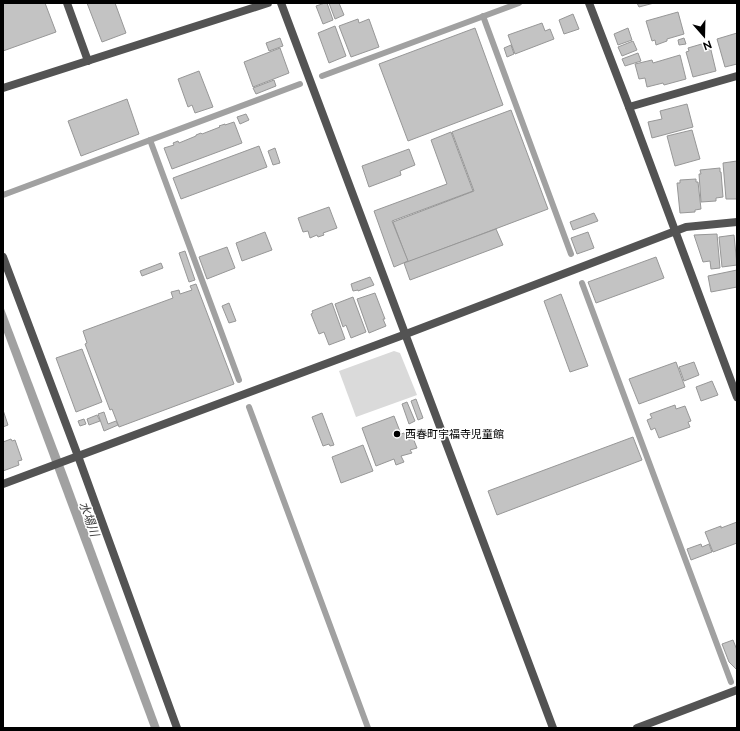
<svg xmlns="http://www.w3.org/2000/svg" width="740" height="731" viewBox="0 0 740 731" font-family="Raleway,'Noto Sans JP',sans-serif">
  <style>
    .green { fill: #dadada }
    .water { fill: #a1a1a1 }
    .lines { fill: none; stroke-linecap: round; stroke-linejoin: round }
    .stream { stroke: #a1a1a1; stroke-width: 6 }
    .building { fill: #c3c3c3; stroke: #979797 }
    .service { stroke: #535353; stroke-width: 8 }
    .minor { stroke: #535353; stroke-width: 8 }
    .tertiary { stroke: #535353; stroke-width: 8 }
    .poi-dot { fill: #000; stroke: #fff; stroke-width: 1.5 }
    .labels { text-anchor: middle; stroke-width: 3; stroke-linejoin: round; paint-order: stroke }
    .poi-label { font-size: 11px; fill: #000; stroke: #fff; text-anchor: start }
    .water-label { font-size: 12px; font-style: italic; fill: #424242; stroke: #fff }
  </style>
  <rect width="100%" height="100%" fill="#fff"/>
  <!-- green -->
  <path class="green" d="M394 351 400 353 417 395 356 417 339 371Z"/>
  <!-- water -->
  <path class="water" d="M3 306 67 475 160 728H151L3 330Z"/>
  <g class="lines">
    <!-- stream -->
    <g class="stream">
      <path d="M483 16 571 254"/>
      <path d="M322 76 519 3"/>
      <path d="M150 140 239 380"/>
      <path d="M3 195 300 84"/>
      <path d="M582 283 731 682"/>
      <path d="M249 407 368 728"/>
    </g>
  </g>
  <!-- building -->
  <g class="building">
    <path d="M3 3H45L56 32 3 51Z"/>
    <path d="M87 3H115L126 33 102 42Z"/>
    <path d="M325 3H327L333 20 323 24 316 6Z"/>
    <path d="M329 3H339L344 15 335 19Z"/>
    <path d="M637 3H654L639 7Z"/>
    <path d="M678 12 684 34 667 39V41L656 45 655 40 652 41 646 21Z"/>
    <path d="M573 14 579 29 564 34 559 20Z"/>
    <path d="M358 19 359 23 369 19 379 47 351 57 339 26Z"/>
    <path d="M542 23 545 31 550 29 554 39 515 54 508 35Z"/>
    <path d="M335 26 346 56 329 63 318 33Z"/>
    <path d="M475 28 503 105 408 141 379 64Z"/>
    <path d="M628 28 632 40 618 45 614 34Z"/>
    <path d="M737 33V64L725 67 717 39Z"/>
    <path d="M280 38 283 46 269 51 266 43Z"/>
    <path d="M684 38 686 44 679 45 678 40Z"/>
    <path d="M633 41 637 50 622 56 618 47Z"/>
    <path d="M705 43 706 46H710L716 71 693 77 686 52 689 51 688 48Z"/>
    <path d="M511 45 514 54 507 57 504 48Z"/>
    <path d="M280 48 289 73 253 87 244 62Z"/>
    <path d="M638 53 641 61 625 66 622 59Z"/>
    <path d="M680 55 686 79 664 85 663 83 647 87 645 78 639 79 635 64 652 60 653 63Z"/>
    <path d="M199 71 213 107 195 113 192 105 188 107 178 79Z"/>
    <path d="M274 80 276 86 256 94 253 88Z"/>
    <path d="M127 99 139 134 81 156 68 121Z"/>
    <path d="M687 104 693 127 652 138 648 122 662 119 660 111Z"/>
    <path d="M511 110 548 209 408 262 393 222 474 191 452 132Z"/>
    <path d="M246 114 249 120 240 124 237 117Z"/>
    <path d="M234 122 242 143 172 169 164 148 174 145 173 143 178 141 179 143 196 136V135L201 133 202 134 220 127 219 126 225 124V125Z"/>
    <path d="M692 130 700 159 675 166 667 136Z"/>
    <path d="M451 132 473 191 392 221 408 261 394 267 374 211 447 184 431 140Z"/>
    <path d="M259 146 267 167 181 199 173 178Z"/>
    <path d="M275 148 280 163 273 165 268 151Z"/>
    <path d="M409 149 415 165 400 171 401 175 369 187 362 166Z"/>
    <path d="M737 161V199H726L723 163Z"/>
    <path d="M720 168V172H721L723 197 716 198V201L701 202 699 174H701L700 170Z"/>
    <path d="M696 179V182H698L701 209 695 210V212L680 213 677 183H680V180Z"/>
    <path d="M329 207 337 228 323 233 324 235 318 237 317 235 310 238 308 231 303 232 298 218Z"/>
    <path d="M594 213 598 221 573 230 570 222Z"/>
    <path d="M496 229 503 245 410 280 404 263Z"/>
    <path d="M265 232 272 250 242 261 236 243Z"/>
    <path d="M588 232 594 248 577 254 571 238Z"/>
    <path d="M717 234 720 268 711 269 710 261 703 262 694 235Z"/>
    <path d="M734 235 737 265 722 267 719 237Z"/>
    <path d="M227 247 235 268 207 279 199 257Z"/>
    <path d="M185 251 195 280 189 282 179 253Z"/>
    <path d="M656 257 664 278 596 303 588 282Z"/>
    <path d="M161 263 163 268 142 276 140 271Z"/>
    <path d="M737 270V287L711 292 708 276Z"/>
    <path d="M370 277 374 285 358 291V290L353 291 351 284Z"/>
    <path d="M196 284 234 384 119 427 112 409 110 410 85 344 87 343 83 331 173 298 171 292 179 290 180 294 192 290 190 286Z"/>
    <path d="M375 293 385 319H383L386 326 369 333 357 299Z"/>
    <path d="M561 294 588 366 570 372 544 301Z"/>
    <path d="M353 297 366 332 351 338 346 325 343 327 335 304Z"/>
    <path d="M229 303 236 321 229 323 222 306Z"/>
    <path d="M332 303 345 339 329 345 324 332 319 334 311 314 313 313 312 311Z"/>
    <path d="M82 349 102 402 76 412 56 358Z"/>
    <path d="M676 362 685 387 639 404 629 379Z"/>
    <path d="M694 362 699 375 684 381 679 367Z"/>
    <path d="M712 381 718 395 701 401 696 387Z"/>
    <path d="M416 399 423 418 418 420 411 401Z"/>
    <path d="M407 402 415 421 409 424 402 404Z"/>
    <path d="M675 405 676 409 685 406 691 421 688 422 690 427 659 438 655 428 651 430 647 420 652 418 650 414Z"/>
    <path d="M3 410 8 425 3 427Z"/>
    <path d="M104 412 108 424 116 421 118 425 104 431 98 414Z"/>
    <path d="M322 413 334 445 330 446 329 444 323 446 312 417Z"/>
    <path d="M97 415 100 421 89 425 87 419Z"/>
    <path d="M394 416 401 434 404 433 405 435H407L409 440 413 438 417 448 410 450 412 453 401 456 404 462 396 465 394 459 376 466 362 428Z"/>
    <path d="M84 419 86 424 80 426 78 421Z"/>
    <path d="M633 437 642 460 497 515 488 491Z"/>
    <path d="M11 439 12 441 15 440 22 460 18 461 19 465 3 471V442Z"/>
    <path d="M363 445 373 471 341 483 332 457Z"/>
    <path d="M737 522V543L713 552 705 532 721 526V528Z"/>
    <path d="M701 544 702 547 709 544 712 552 691 560 687 549Z"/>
    <path d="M733 640 737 650V670L729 662 722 644Z"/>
  </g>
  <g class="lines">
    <!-- service -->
    <path class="service" d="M67 3 88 61"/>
    <!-- minor -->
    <g class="minor">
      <path d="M281 3 553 728"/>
      <path d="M629 107 737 76"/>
      <path d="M3 257 78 456 177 728"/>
      <path d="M3 484 406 334 686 227 737 222"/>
      <path d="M637 728 737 690"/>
    </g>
    <!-- tertiary -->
    <g class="tertiary">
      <path d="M589 3 629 107 737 397"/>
      <path d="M3 88 268 3"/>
    </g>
  </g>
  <!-- markers -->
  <circle class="poi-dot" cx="397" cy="434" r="4"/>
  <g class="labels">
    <!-- poi labels -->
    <g class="poi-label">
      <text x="405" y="438">西春町宇福寺児童館</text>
    </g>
    <!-- water labels -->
    <g class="water-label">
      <text transform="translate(89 519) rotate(70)" y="4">水場川</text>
    </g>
  </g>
  <!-- border -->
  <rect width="740" height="731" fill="none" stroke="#000000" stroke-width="8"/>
  <!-- north arrow -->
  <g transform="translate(704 36) rotate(160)" stroke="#ffffff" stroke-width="3" paint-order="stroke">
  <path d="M0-3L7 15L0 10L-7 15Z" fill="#000000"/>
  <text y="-6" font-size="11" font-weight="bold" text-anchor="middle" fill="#000000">N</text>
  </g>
</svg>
